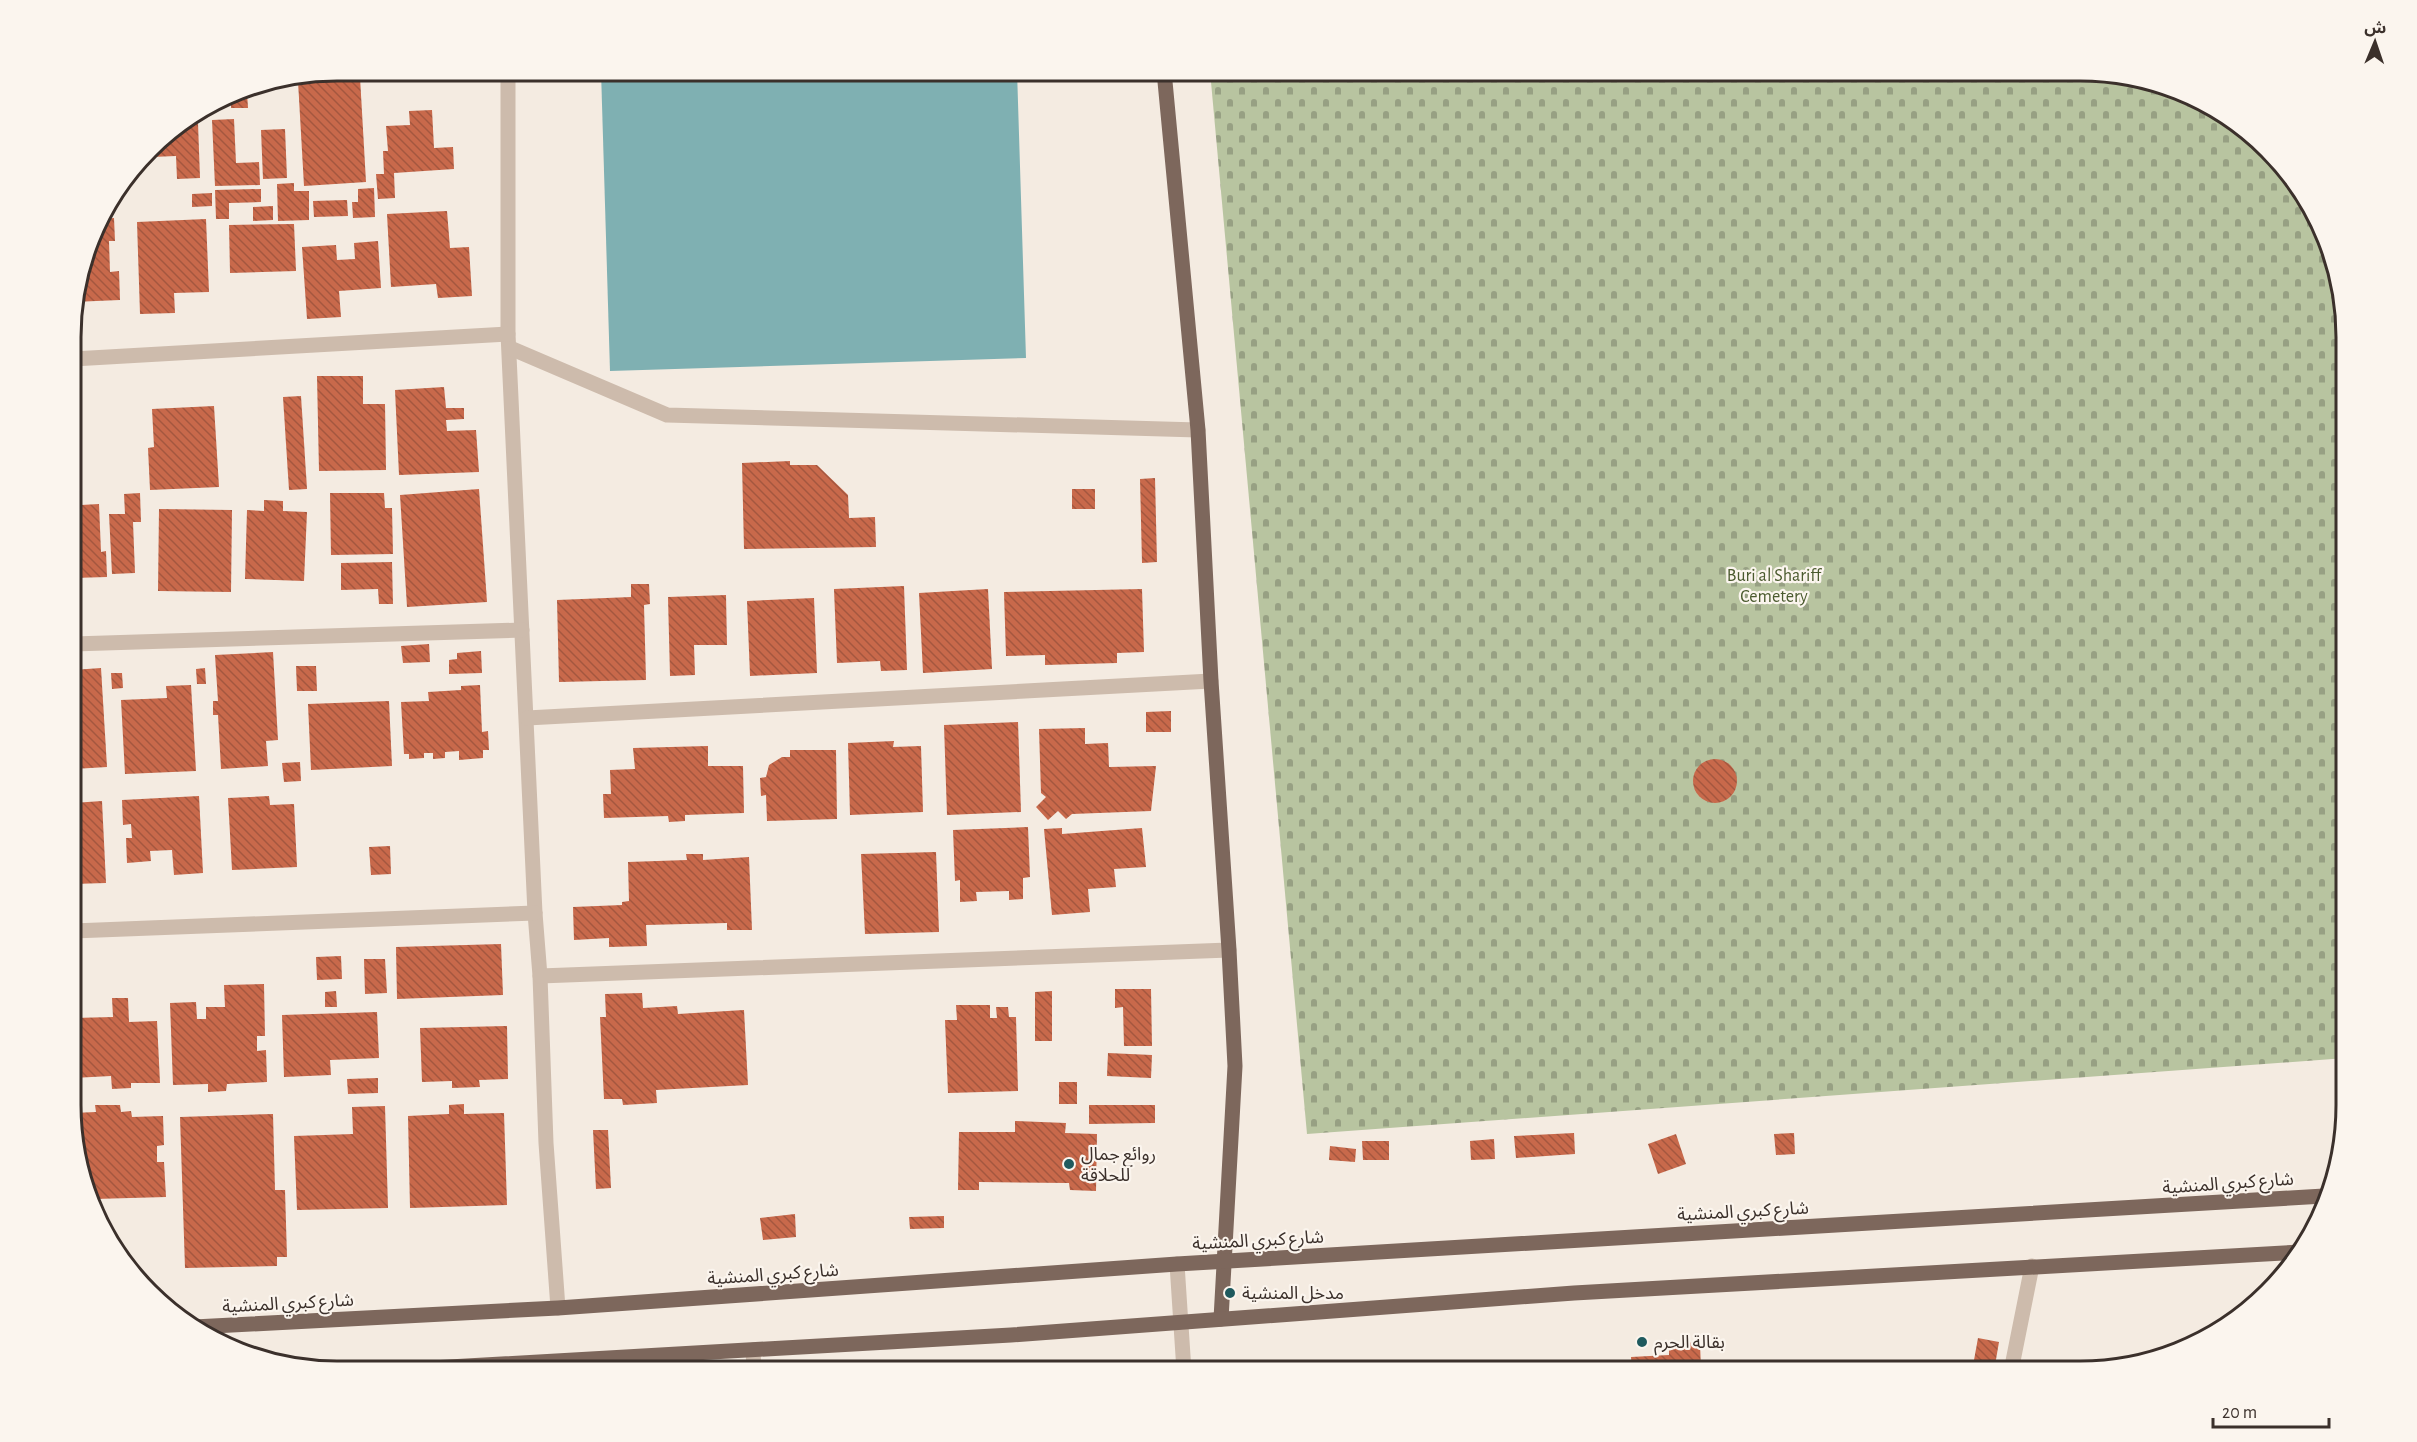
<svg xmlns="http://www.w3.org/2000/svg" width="2417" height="1442" viewBox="0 0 2417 1442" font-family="'Alegreya Sans','Noto Sans Arabic',sans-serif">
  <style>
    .cemetery { fill: url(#cemetery-stones) }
    .water { fill: #7fb0b2 }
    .building { fill: url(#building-back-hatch) }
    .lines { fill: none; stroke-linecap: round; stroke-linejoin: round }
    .minor { stroke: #cdbbac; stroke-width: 15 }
    .major { stroke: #7d675c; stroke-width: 15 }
    .poi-dot { fill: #1f5a5e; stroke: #fbf5ee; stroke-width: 2 }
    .labels { text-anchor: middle; stroke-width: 4.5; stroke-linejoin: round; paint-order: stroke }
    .park-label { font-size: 18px; fill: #4a5a2e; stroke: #fbf5ee }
    .poi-label { font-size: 18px; fill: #3b302b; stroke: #fbf5ee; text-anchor: start }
    .street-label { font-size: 18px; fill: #3b302b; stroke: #fbf5ee }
    .rim { fill: none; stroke: #3b302b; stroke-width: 3 }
  </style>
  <defs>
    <pattern id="cemetery-stones" width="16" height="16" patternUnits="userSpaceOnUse" patternTransform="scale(1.5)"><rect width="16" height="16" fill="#b8c4a0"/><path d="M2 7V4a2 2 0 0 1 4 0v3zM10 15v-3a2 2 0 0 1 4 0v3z" fill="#97a083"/></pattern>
    <pattern id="building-back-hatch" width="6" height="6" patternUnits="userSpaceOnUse" patternTransform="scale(1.5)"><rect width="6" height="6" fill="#c8694b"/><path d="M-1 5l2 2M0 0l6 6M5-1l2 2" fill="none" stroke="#a4573f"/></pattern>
  </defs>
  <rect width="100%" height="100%" fill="#f4ebe1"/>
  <!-- cemetery -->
  <path class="cemetery" d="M1210 71H2080L2149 80 2214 106 2268 148 2311 203 2346 319V1058L1307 1134Z"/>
  <!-- water -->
  <path class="water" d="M601 71H1017L1026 358 610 371Z"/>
  <!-- building -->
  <g class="building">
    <path d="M360 77 366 182 304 186 298 81Z"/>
    <path d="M247 93 248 108H231V94Z"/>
    <path d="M432 110 434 148 453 147 454 169 394 173 395 198 378 199 376 174H384L383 151H388L386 126 410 125 409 111Z"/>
    <path d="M234 119 236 163 259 162 260 185 215 186 212 120Z"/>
    <path d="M198 123 200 178 177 179 176 156 152 157V162H142L161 137 182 124Z"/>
    <path d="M285 129 287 178 263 179 261 130Z"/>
    <path d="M294 183V191H309V220L278 221 277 184Z"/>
    <path d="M374 188 375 217 353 218 352 202H358V189Z"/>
    <path d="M261 189V202L229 203V219H216L215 190Z"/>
    <path d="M212 193V206L192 207V194Z"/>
    <path d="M347 200 348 216 314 217 313 201Z"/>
    <path d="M273 206V220L253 221V207Z"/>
    <path d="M447 211 450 248 469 247 472 296 438 298 436 284 391 287 387 214Z"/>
    <path d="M114 218 115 241H109L110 272 119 271 120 300 73 302 98 219Z"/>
    <path d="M206 219 209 292 174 293 175 313 140 314 137 222Z"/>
    <path d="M294 224 296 271 230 273 229 225Z"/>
    <path d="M378 241 381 288 339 291 341 317 307 319 302 247 336 245 337 260 355 259 354 243Z"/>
    <path d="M317 376H363V404H385L386 470 319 471Z"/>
    <path d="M444 387 446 408H464V419L446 420 447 431 476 430 479 472 399 475 395 390Z"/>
    <path d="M301 396 307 489 289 490 283 397Z"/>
    <path d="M214 406 219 487 150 490 148 448 154 447 152 409Z"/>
    <path d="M790 461V465H817L848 495 849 518 875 517 876 547 744 549 742 463Z"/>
    <path d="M1155 478 1157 562 1142 563 1140 479Z"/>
    <path d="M479 489 487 602 407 607 400 495Z"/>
    <rect x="1072" y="489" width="23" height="20"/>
    <path d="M140 493 141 522H133L135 573 112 574 109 514H125L124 494Z"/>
    <path d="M330 493H384L385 508H392L393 554 331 555Z"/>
    <path d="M264 500 283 501V511L307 512 304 581 245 579 247 510 264 511Z"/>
    <path d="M99 504 101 552 106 551 107 577 73 578V511H82L81 505Z"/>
    <path d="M159 509 232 510 231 592 158 591Z"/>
    <path d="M392 562 393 604H379L378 589 341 590V563Z"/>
    <path d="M631 584H649L650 604 644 605 646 680 559 682 557 600 631 597Z"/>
    <path d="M904 586 907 670 881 671 880 661 837 663 834 589Z"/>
    <path d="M988 589 992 669 923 673 919 593Z"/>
    <path d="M1142 589 1144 652 1117 653V663L1045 665V655L1006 656 1004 592Z"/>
    <path d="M726 595 727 645H694L695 675 670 676 668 597Z"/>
    <path d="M814 598 817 673 750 676 747 601Z"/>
    <path d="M429 644 430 662 403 663 401 646Z"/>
    <path d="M481 651 482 673 449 674V660L457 659V653Z"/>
    <path d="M273 652 278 740 266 741 268 766 221 769 218 715H213V701H218L215 655Z"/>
    <path d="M296 666H316L317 691H297Z"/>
    <path d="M101 668 107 767 74 769 73 670Z"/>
    <path d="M205 668 206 684H197L196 669Z"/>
    <path d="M111 673H122L123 688 112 689Z"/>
    <path d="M191 685 196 771 125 774 121 700 167 698 166 686Z"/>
    <path d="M480 685 482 732 488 731 489 750H483V758L459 760V751L445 752V758L433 759V753H424V758L409 759V754H404L401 702 429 701 428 692 461 690V686Z"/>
    <path d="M389 701 392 766 311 770 308 704Z"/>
    <path d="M1171 711V732H1146V712Z"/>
    <path d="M1018 722 1021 812 947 815 944 725Z"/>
    <path d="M1085 728V744L1108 743 1109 767 1156 766 1151 811 1072 814 1066 819 1058 811 1048 820 1036 807 1046 797 1041 793 1039 729Z"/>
    <path d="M894 741 893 747 921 746 923 812 850 815 848 743Z"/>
    <path d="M708 746V766H743L744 813 685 815V821L669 822 668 816 604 818 603 794H611L610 770 635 769 633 748Z"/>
    <path d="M790 750H836L837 819 767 821 766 795 761 796 760 778 766 777 769 765 782 757H790Z"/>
    <circle cx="1715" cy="781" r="22"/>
    <path d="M300 762 301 781 284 782 282 763Z"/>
    <path d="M199 796 203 873 174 875 172 850 150 851 151 861 127 863 126 838H132L131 824 123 825 122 800Z"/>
    <path d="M269 796 270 805 294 804 297 867 232 870 228 798Z"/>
    <path d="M102 801 106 883 73 884V803Z"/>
    <path d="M1028 827 1030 877 1023 878V899L1009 900V891L976 892 977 901 960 902V880L955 881 953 830Z"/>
    <path d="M1062 828V834L1142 828 1146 867 1114 869 1116 887 1088 889 1090 912 1052 915 1044 829Z"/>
    <path d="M390 846 391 874 371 875 369 847Z"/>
    <path d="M936 852 939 932 865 934 861 854Z"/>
    <path d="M686 854H703V860L749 857 752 930H727V923L646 925 647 946 609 947V938L574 940 573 907 622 905V902L629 901 628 862 687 860Z"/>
    <path d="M501 944 503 995 397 999 396 947Z"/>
    <path d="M341 956 342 979 317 980 316 957Z"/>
    <path d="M364 959H385L387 993 365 994Z"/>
    <path d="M264 984 265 1036H257V1051L266 1050 267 1082 227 1084 226 1091 208 1092V1084L173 1085 170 1003 196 1002 197 1019H206V1007H225L224 985Z"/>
    <path d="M1115 989H1151L1152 1046H1124L1123 1007 1115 1008Z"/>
    <path d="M336 991 337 1007H325V992Z"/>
    <path d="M1052 991V1041H1035V992Z"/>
    <path d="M642 993 643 1008 677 1006 678 1014 744 1010 748 1085 656 1090 657 1103 623 1105 622 1099H604L600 1017H606L605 994Z"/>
    <path d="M112 998H128L129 1022 157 1021 160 1083H131V1088L112 1089 111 1076 73 1078V1018L113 1017Z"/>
    <path d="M956 1005H990V1018H997L996 1007H1008L1009 1017H1016L1018 1091 948 1093 945 1020H957Z"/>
    <path d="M377 1012 379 1058 330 1060 331 1075 284 1077 282 1015Z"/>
    <path d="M507 1026 508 1079 479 1080 480 1087 452 1088V1081L422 1082 420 1028Z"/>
    <path d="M1108 1053 1152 1055 1151 1078 1107 1076Z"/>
    <path d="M378 1078V1093L348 1094 347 1079Z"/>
    <rect x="1059" y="1082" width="18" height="22"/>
    <path d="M464 1104V1114L504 1113 507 1205 410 1208 408 1116 449 1114V1105Z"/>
    <path d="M95 1105H120L121 1112 131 1111 132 1117 163 1116 164 1145 157 1146V1162H164L166 1197 95 1199 74 1143 73 1113 96 1112Z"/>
    <path d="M1089 1105H1155V1123L1089 1124Z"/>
    <path d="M385 1106 388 1208 297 1210 294 1136 353 1134 352 1107Z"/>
    <path d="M273 1114 275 1190H285L287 1257H277V1266L185 1268 180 1117Z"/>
    <path d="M1015 1121 1066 1123 1065 1133 1097 1134 1096 1191 1070 1190 1069 1183 979 1182V1190H958L959 1132H1015Z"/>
    <path d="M593 1130H608L611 1188 596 1189Z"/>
    <path d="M1574 1133 1575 1154 1516 1158 1514 1136Z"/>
    <path d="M1794 1133 1795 1154 1776 1155 1774 1134Z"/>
    <path d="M1676 1134 1686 1164 1658 1174 1648 1144Z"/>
    <path d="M1494 1139 1495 1159 1471 1160 1470 1141Z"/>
    <path d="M1362 1141H1389V1160H1363Z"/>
    <path d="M1330 1146 1356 1149 1355 1162 1329 1160Z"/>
    <path d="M795 1214 796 1237 763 1240 760 1218Z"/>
    <path d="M944 1216V1228L910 1229 909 1217Z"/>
    <path d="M1978 1338 1999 1342 1994 1371H1972Z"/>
    <path d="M1700 1342 1701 1371H1632L1631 1357 1669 1355V1344Z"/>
    <path d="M1847 1362 1955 1365V1371H1847Z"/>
  </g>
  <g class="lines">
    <!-- minor -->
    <g class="minor">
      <path d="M508 71V334L535 913 540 976 546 1143 558 1308"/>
      <path d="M510 348 667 415 1198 430"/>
      <path d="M73 359 508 334"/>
      <path d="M73 644 522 630"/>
      <path d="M527 718 1211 681"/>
      <path d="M73 931 535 913"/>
      <path d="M540 976 1229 950"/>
      <path d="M1177 1264 1184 1371"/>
      <path d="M753 1350 754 1371"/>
      <path d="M2011 1371 2032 1266"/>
    </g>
    <!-- major -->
    <g class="major">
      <path d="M1164 71 1198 430 1211 681 1229 950 1235 1066 1221 1319"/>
      <path d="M194 1327 558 1308 1177 1264 2324 1196"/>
      <path d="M379 1371 1011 1335 1574 1293 2301 1252"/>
    </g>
  </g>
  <!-- markers -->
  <g class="poi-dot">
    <circle cx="1069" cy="1164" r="6"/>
    <circle cx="1230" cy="1293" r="6"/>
    <circle cx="1642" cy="1342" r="6"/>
  </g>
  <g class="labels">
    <!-- park labels -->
    <g class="park-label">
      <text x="1774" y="581">Buri al Shariff<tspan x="1774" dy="21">Cemetery</tspan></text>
    </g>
    <!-- poi labels -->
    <g class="poi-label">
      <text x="1081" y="1160">روائع جمال<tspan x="1081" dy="21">للحلاقة</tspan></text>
      <text x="1242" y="1299">مدخل المنشية</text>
      <text x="1654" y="1348">بقالة الحرم</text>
    </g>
    <!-- street labels -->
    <g class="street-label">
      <text transform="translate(2228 1183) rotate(-4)" y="6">شارع كبري المنشية</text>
      <text transform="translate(1743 1211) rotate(-3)" y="6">شارع كبري المنشية</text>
      <text transform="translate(1258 1240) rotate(-3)" y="6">شارع كبري المنشية</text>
      <text transform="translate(773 1274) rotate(-4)" y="6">شارع كبري المنشية</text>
      <text transform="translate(288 1303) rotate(-3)" y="6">شارع كبري المنشية</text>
    </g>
  </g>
  <!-- crop -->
  <path d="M0 0H2417V1442H0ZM337 81H2080A256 256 0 0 1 2336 337V1105A256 256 0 0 1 2080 1361H337A256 256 0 0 1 81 1105V337A256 256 0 0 1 337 81Z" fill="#fbf5ee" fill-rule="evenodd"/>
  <path class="rim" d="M337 81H2080A256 256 0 0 1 2336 337V1105A256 256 0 0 1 2080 1361H337A256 256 0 0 1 81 1105V337A256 256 0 0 1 337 81Z"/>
  <!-- north arrow -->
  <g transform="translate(2375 42) rotate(2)" stroke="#fbf5ee" stroke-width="4.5" paint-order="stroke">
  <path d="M0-4.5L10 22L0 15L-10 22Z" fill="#3b302b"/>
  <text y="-9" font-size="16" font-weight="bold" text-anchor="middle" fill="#3b302b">ش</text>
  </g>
  <!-- scale -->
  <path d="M2213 1418v9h116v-9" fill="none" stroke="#3b302b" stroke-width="3"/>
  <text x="2222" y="1418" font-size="18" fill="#3b302b" stroke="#fbf5ee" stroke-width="4.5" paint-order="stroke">20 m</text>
</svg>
